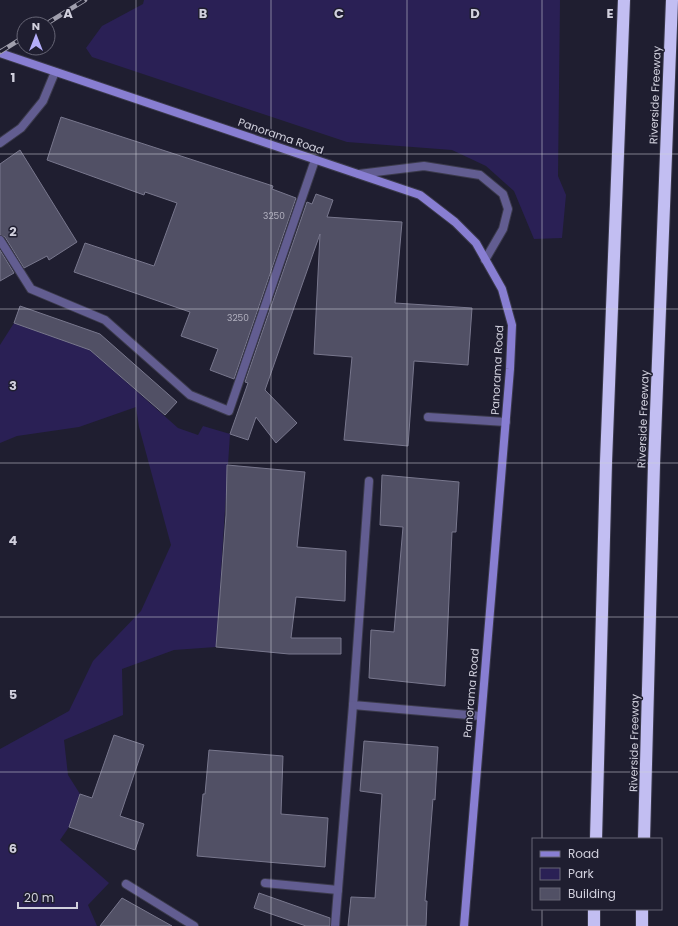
<svg xmlns="http://www.w3.org/2000/svg" width="678" height="926" viewBox="0 0 678 926" font-family="Poppins,sans-serif">
  <style>
    .green { fill: #2a2055 }
    .building { fill: #515065; stroke: #78778d }
    .lines { fill: none; stroke-linecap: round; stroke-linejoin: round }
    .lane-casing { stroke: #3b3a4c; stroke-width: 10 }
    .secondary-casing { stroke: #3b3a4c; stroke-width: 10 }
    .highway-casing { stroke: #3b3a4c; stroke-width: 14 }
    .lane { stroke: #625d91; stroke-width: 8 }
    .secondary { stroke: #887ed2; stroke-width: 8 }
    .highway { stroke: #c2bef2; stroke-width: 12 }
    .rail-casing { stroke: #a09fad; stroke-width: 4.5 }
    .rail { stroke: #1f1e30; stroke-width: 3; stroke-dasharray: 9; stroke-linecap: butt }
    .grid { fill: none; stroke: #d1d0dd; stroke-width: 1; stroke-opacity: 0.55 }
    .labels { text-anchor: middle; stroke-width: 3; stroke-linejoin: round; paint-order: stroke }
    .number-label { font-size: 9px; fill: #b1b0bf }
    .street-label { font-size: 11px; fill: #d1d0dd; stroke: #1f1e30 }
    .grid-label { font-size: 13px; text-anchor: middle; font-weight: bold; fill: #d1d0dd; stroke: #1f1e30; stroke-width: 3; stroke-linejoin: round; paint-order: stroke }
  </style>
  <rect width="100%" height="100%" fill="#1f1e30"/>
  <!-- green -->
  <g class="green">
    <path d="M144 0H560L558 176 566 195 562 238 534 239 514 191 486 166 452 150 347 142 92 57 86 48 102 26 143 4Z"/>
    <path d="M14 323 90 350 178 428 198 435 203 426 230 434 216 647 174 650 122 669 123 715 64 740 68 775 80 794 69 827 60 840 109 883 88 905 97 926H0V749L69 711 93 661 141 611 171 545 139 427 136 407 79 427 17 436 0 443V345Z"/>
  </g>
  <!-- building -->
  <g class="building">
    <path d="M61 117 273 186 272 189 296 198 234 379 210 370 218 349 181 336 190 312 74 272 85 243 154 266 177 203 145 192 144 195 47 160Z"/>
    <path d="M20 150 77 242 49 260 47 256 24 268 5 237 0 235V164Z"/>
    <path d="M316 194 333 200 327 217 402 222 395 303 472 308 468 365 414 361 408 446 344 440 352 357 314 354 320 234 265 390 297 423 276 443 256 417 248 440 230 434 248 383 245 382 307 202 312 204Z"/>
    <path d="M0 250 14 273 0 281Z"/>
    <path d="M20 306 100 334 177 402 165 415 90 350 14 323Z"/>
    <path d="M227 465 305 472 297 547 346 551 345 601 296 597 291 638H341V654H289L216 647 226 515Z"/>
    <path d="M382 475 459 482 456 532H452L445 686 369 678 371 630 394 632 403 527 380 525Z"/>
    <path d="M114 735 144 745 120 816 144 824 135 850 69 827 80 794 92 798Z"/>
    <path d="M364 741 438 747 435 800 433 799 425 901H427L426 926H348L351 897 375 898 382 794 360 791Z"/>
    <path d="M209 750 283 756 281 814 328 818 325 867 197 856 203 794H205Z"/>
    <path d="M259 893 330 918V926H306L254 908Z"/>
    <path d="M122 898 172 926H100Z"/>
  </g>
  <g class="lines">
    <!-- lane casing -->
    <g class="lane-casing">
      <g id="lane">
        <path d="M0 143 21 128 43 101 55 72"/>
        <path d="M359 174 424 166 480 175 503 194 508 209 503 229 485 260"/>
        <path d="M0 240 31 289 105 320 190 395 229 411 315 160"/>
        <path d="M428 417 506 422"/>
        <path d="M369 481 353 705 480 716"/>
        <path d="M265 883 338 890"/>
        <path d="M126 884 194 926"/>
        <path d="M335 926 353 705"/>
      </g>
    </g>
    <!-- secondary casing -->
    <g class="secondary-casing">
      <path id="secondary" d="M0 53 420 195 455 222 476 243 502 289 512 325 510 369 464 926"/>
    </g>
    <!-- highway casing -->
    <g class="highway-casing">
      <g id="highway">
        <path d="M596 839 606 462 624 0"/>
        <path d="M644 839 654 464 672 0"/>
        <path d="M594 926V909"/>
        <path d="M642 926V909"/>
      </g>
    </g>
    <!-- lane -->
    <use href="#lane" class="lane"/>
    <!-- secondary -->
    <use href="#secondary" class="secondary"/>
    <!-- highway -->
    <use href="#highway" class="highway"/>
    <!-- rail casing -->
    <g class="rail-casing">
      <g id="rail">
        <path d="M46 24 85 0"/>
        <path d="M0 52 24 37"/>
      </g>
    </g>
    <!-- rail -->
    <use href="#rail" class="rail"/>
  </g>
  <!-- grid -->
  <path class="grid" d="M136 0V926M271 0V926M407 0V926M542 0V839M0 154H678M0 309H678M0 463H678M0 617H678M0 772H678M542 909V926"/>
  <g class="labels">
    <!-- number labels -->
    <g class="number-label">
      <text x="274" y="219">3250</text>
      <text x="238" y="321">3250</text>
    </g>
    <!-- street labels -->
    <g class="street-label">
      <text transform="translate(655 95) rotate(-88)" y="4">Riverside Freeway</text>
      <text transform="translate(281 136) rotate(19)" y="4">Panorama Road</text>
      <text transform="translate(497 370) rotate(-87)" y="4">Panorama Road</text>
      <text transform="translate(643 419) rotate(-88)" y="4">Riverside Freeway</text>
      <text transform="translate(471 693) rotate(-85)" y="4">Panorama Road</text>
      <text transform="translate(634 743) rotate(-89)" y="4">Riverside Freeway</text>
    </g>
  </g>
  <g class="grid-label">
    <text x="68" y="18">A</text>
    <text x="203" y="18">B</text>
    <text x="339" y="18">C</text>
    <text x="475" y="18">D</text>
    <text x="610" y="18">E</text>
    <text x="13" y="82">1</text>
    <text x="13" y="236">2</text>
    <text x="13" y="390">3</text>
    <text x="13" y="545">4</text>
    <text x="13" y="699">5</text>
    <text x="13" y="853">6</text>
  </g>
  <!-- legend -->
  <rect x="532" y="838" width="130" height="72" fill="#1f1e30" stroke="#666575"/>
  <rect x="540" y="851" width="20" height="6" fill="#887ed2" stroke="#666575"/>
  <text x="568" y="858" font-size="12" fill="#d1d0dd">Road</text>
  <rect x="540" y="868" width="20" height="12" fill="#2a2055" stroke="#666575"/>
  <text x="568" y="878" font-size="12" fill="#d1d0dd">Park</text>
  <rect x="540" y="888" width="20" height="12" fill="#515065" stroke="#666575"/>
  <text x="568" y="898" font-size="12" fill="#d1d0dd">Building</text>
  <!-- north arrow -->
  <g transform="translate(36 36)"><circle r="19" fill="#1f1e30" stroke="#666575"/>
  <path d="M0-3L7 15L0 10L-7 15Z" fill="#b3adf9"/>
  <text y="-6" font-size="11" font-weight="bold" text-anchor="middle" fill="#d1d0dd">N</text>
  </g>
  <!-- scale -->
  <path d="M18 902v6h59v-6" fill="none" stroke="#d1d0dd" stroke-width="2"/>
  <text x="24" y="902" font-size="12" fill="#d1d0dd" stroke="#1f1e30" stroke-width="3" paint-order="stroke">20 m</text>
</svg>
